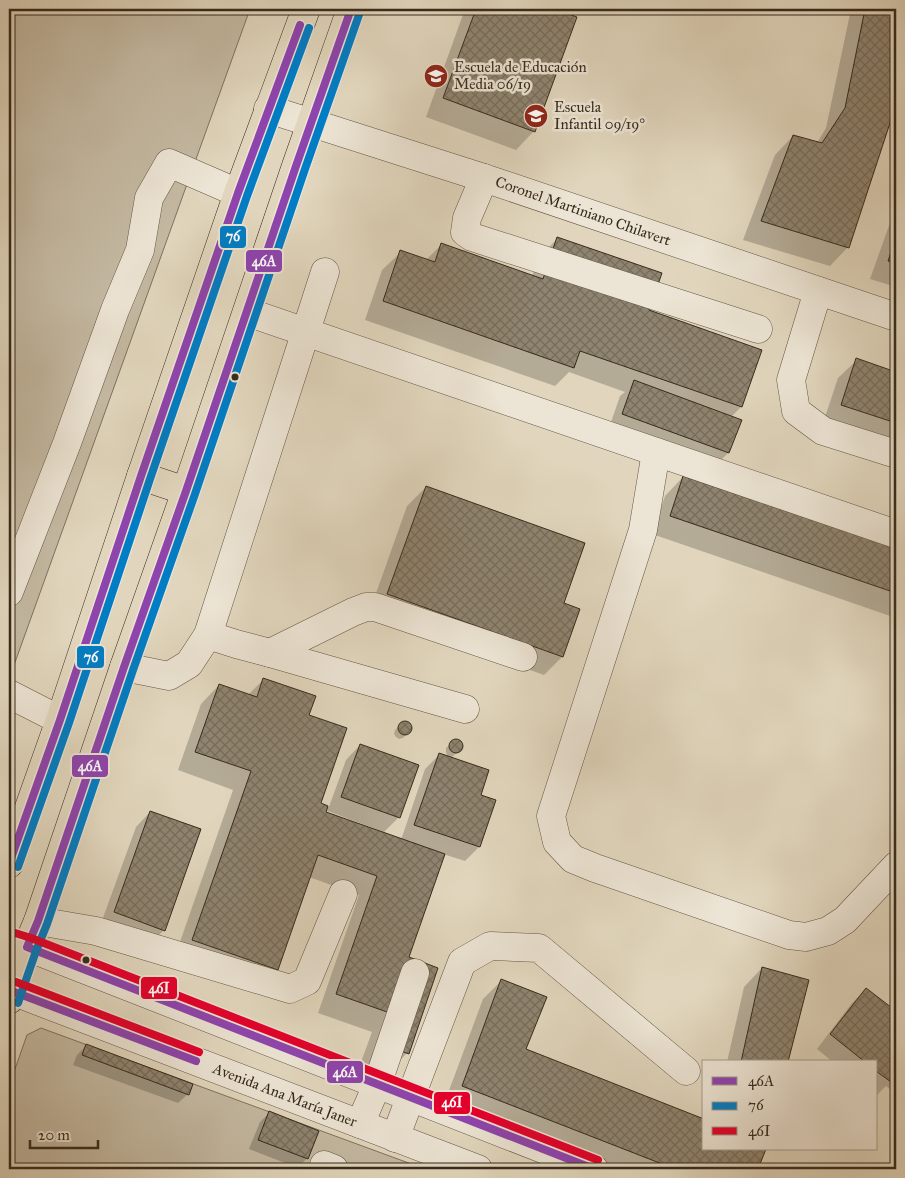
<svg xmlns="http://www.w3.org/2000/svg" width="905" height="1178" viewBox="0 0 905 1178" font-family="'IM FELL Great Primer',serif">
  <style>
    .pitch { fill: #c4b9a2; stroke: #7e725f }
    .shadow { fill: #0003 }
    .building { fill: url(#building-cross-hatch); stroke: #372b1c }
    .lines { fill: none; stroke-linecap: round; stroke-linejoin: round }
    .minor-casing { stroke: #625644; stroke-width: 29 }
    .major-casing { stroke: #372b1c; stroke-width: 29 }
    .minor { stroke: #ece4d4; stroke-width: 28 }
    .major { stroke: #e1d6bd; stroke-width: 28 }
    .bus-1-casing { stroke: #ece4d4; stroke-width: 11 }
    .bus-2-casing { stroke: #ece4d4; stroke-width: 11 }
    .bus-3-casing { stroke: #ece4d4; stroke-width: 11 }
    .bus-1 { stroke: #8e44ad; stroke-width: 8 }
    .bus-2 { stroke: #007dc5; stroke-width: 8 }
    .bus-3 { stroke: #e4002b; stroke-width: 8 }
    .bus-dot { fill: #372b1c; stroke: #ece4d4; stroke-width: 2 }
    .labels { text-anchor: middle; stroke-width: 5; stroke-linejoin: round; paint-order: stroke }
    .poi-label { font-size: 15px; fill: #372b1c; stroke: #ece4d4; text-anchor: start }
    .street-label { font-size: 15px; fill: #372b1c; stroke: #ece4d4 }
    .line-badge { stroke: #ece4d4; stroke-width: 2 }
    .badge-label { font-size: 14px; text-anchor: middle; font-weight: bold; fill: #fff }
  </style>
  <defs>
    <pattern id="building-cross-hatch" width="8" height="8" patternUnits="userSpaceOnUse" patternTransform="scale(1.25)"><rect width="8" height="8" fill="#8f8470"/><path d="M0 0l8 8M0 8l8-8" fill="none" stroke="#766c5b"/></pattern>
  </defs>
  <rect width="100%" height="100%" fill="#e1d6bd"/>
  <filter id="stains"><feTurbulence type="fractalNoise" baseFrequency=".004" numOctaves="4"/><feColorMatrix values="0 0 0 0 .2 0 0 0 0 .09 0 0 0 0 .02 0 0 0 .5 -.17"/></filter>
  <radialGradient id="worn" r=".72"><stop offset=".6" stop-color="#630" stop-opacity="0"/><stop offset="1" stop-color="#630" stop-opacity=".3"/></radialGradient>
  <!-- pitch -->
  <g class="pitch">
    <path d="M9 9H250L9 679Z"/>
    <path d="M41 1028 425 1169H9V1086L27 1035Z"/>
  </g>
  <!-- shadow -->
  <g class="shadow">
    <path d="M48 9H66L51 15Z"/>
    <path d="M465 9H551L575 18 534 131 516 150 426 117Z"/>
    <path d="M851 9H896V76L889 122 848 247 830 266 743 240 775 155 793 136 817 143 826 128Z"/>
    <path d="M896 215V287L870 279 891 220Z"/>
    <path d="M558 238 647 311 760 350 741 407 731 417 728 453 714 467 609 428 620 396 625 392 569 372 555 386 365 320 382 270 401 252 426 260 442 244 532 276 539 257Z"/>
    <path d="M857 360 896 373V448L823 423 838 378Z"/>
    <path d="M683 477 896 550V618L652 534 665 496Z"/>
    <path d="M426 487 562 603V657L544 675 369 613 407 506Z"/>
    <path d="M264 679 307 716 319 803 329 807 346 760 360 745 399 817 384 832 325 810 324 813 401 840 425 769 439 755 448 758 446 752V748L456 740 460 742 462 745V748L451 758 480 796 479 847 465 861 443 854 407 958V1053L389 1072 361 1062 372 1032 318 1013 359 895 309 877 276 969 258 988 174 959 233 790 178 770 201 704 219 685 248 695Z"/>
    <path d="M405 723 409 724 411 729 403 738 399 739 396 737 394 734 395 730 400 725Z"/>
    <path d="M150 812 164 930 150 944 100 926 136 827Z"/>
    <path d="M762 968 787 1062H727L744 987Z"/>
    <path d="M502 980 524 1050 704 1149H764L757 1169H610L444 1104 483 999Z"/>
    <path d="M866 989 896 1013V1094L886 1086 876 1096V1062H833L817 1049 852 1003Z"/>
    <path d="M86 1046 188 1094 178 1103 73 1065 77 1055Z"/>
    <path d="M269 1113 307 1158 298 1168 249 1149 260 1122Z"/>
  </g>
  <!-- building -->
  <g class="building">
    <path d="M476 9H555L577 17 535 132 443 98Z"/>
    <path d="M865 9H896V84L890 123 849 248 761 221 793 135 822 143 845 108Z"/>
    <path d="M557 237 662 273 649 310 762 350 742 407 580 351 574 368 383 301 400 250 435 262 441 243 543 279Z"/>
    <path d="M896 237V263L888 261Z"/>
    <path d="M856 358 896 372V423L841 405Z"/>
    <path d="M634 380 742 420 729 453 622 414Z"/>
    <path d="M683 476 896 548V593L670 516Z"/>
    <path d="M426 486 585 543 564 603 580 609 563 657 387 594Z"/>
    <path d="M263 678 316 696 309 715 347 728 321 803 328 806 326 812 445 854 409 957 438 968 409 1054 379 1043 390 1013 336 994 377 876 318 855 278 970 192 940 251 771 195 752 219 684 257 697Z"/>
    <circle cx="405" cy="728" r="7"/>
    <circle cx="456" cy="746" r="7"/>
    <path d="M360 744 419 765 400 818 341 797Z"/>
    <path d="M439 753 489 770 481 795 496 800 480 847 414 825Z"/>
    <path d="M150 811 201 829 165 931 114 912Z"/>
    <path d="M762 967 809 980 788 1062H741Z"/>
    <path d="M501 979 547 997 526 1049 704 1119V1149H766L758 1169H675L462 1086Z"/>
    <path d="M866 988 896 1011V1076L891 1082 876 1071V1062H865L830 1034Z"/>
    <path d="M86 1044 193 1084 189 1095 82 1055Z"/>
    <path d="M269 1111 319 1131 308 1159 258 1140Z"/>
  </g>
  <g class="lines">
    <!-- minor casing -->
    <g class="minor-casing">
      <g id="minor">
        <path d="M268 109 484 178 896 317"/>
        <path d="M484 178 467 218 465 232 472 237 758 329"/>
        <path d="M818 291 791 380 796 411 823 431 896 454"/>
        <path d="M247 312 896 534"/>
        <path d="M656 452 643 530 551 816 557 842 573 859 595 868 789 935 806 937 828 931 845 920 896 866"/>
        <path d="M9 592 67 443 115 310 140 250 149 198 169 163 238 193"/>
        <path d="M208 635 236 644 270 653 465 709"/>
        <path d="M270 653 353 612 366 607H375L523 657"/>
        <path d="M124 667 169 676 189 664 208 635 325 272"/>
        <path d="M9 694 60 720"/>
        <path d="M38 921 96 931 290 989 307 981 343 894"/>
        <path d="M9 942 27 947 594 1169"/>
        <path d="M9 990 478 1169"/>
        <path d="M360 1124 377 1085 415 973"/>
        <path d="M395 1138 462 962 490 946 539 948 686 1071"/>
        <path d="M324 1165 334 1169"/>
      </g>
    </g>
    <!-- major casing -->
    <g class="major-casing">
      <g id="major">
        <path d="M141 476 186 491"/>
        <path d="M9 864 60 720 141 476 238 193 306 9"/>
        <path d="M9 1000 27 947 38 921 124 667 186 491 296 166 351 9"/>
      </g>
    </g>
    <!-- minor -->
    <use href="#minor" class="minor"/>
    <!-- major -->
    <use href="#major" class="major"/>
    <!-- bus-1 casing -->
    <g class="bus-1-casing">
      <g id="bus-1">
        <path d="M351 9 296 166 186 491 124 667 38 921 27 947 594 1169"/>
        <path d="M9 864 60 720 141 476 238 193 300 25"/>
        <path d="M9 990 196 1061"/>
      </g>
    </g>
    <!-- bus-2 casing -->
    <g class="bus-2-casing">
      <g id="bus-2">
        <path d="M18 867 69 723 150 479 247 196 309 28"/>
        <path d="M18 1003 36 951 47 924 133 670 195 494 305 169 360 12"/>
      </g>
    </g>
    <!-- bus-3 casing -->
    <g class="bus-3-casing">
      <g id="bus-3">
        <path d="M12 932 31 938 598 1160"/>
        <path d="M9 982H16L199 1052"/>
      </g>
    </g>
    <!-- bus-1 -->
    <use href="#bus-1" class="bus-1"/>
    <!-- bus-2 -->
    <use href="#bus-2" class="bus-2"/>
    <!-- bus-3 -->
    <use href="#bus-3" class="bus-3"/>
  </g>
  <!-- icons -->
  <defs>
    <g id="school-disc" transform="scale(1.25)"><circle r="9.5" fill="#8f2418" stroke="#ece4d4"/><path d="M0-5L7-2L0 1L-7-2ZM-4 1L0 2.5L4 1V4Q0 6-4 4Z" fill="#fff"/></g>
  </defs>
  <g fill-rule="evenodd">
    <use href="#school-disc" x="436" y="76"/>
    <use href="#school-disc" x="536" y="116"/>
  </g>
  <!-- markers -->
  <g class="bus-dot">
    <circle cx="235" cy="377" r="4.5"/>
    <circle cx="86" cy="960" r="4.5"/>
  </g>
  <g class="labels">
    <!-- poi labels -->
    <g class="poi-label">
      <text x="454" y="72">Escuela de Educación<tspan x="454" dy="17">Media 06/19</tspan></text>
      <text x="554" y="112">Escuela<tspan x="554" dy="17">Infantil 09/19°</tspan></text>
    </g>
    <!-- street labels -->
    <g class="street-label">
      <text transform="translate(583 211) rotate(19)" y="5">Coronel Martiniano Chilavert</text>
      <text transform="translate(285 1095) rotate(21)" y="5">Avenida Ana María Janer</text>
    </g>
  </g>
  <g class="line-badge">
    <rect x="219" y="225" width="28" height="24" rx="5" fill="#007dc5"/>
    <rect x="245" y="249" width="38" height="24" rx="5" fill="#8e44ad"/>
    <rect x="76" y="645" width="29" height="24" rx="5" fill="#007dc5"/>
    <rect x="71" y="754" width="38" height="24" rx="5" fill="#8e44ad"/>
    <rect x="140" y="976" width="38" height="24" rx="5" fill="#e4002b"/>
    <rect x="326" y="1060" width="38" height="24" rx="5" fill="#8e44ad"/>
    <rect x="433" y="1091" width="38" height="24" rx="5" fill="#e4002b"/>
  </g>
  <g class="badge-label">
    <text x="233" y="241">76</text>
    <text x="264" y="266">46A</text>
    <text x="91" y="662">76</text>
    <text x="90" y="771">46A</text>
    <text x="159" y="993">46I</text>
    <text x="345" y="1077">46A</text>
    <text x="452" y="1107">46I</text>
  </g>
  <!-- margin -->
  <rect width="905" height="1178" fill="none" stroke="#e1d6bd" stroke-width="30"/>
  <rect x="10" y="10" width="885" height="1158" fill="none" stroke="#372b1c" stroke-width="2.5"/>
  <rect x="15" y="15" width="875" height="1148" fill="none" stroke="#372b1c"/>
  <!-- legend -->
  <rect x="702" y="1060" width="175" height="90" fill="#ece4d4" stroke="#a49a8a"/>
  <rect x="712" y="1077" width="25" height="8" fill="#8e44ad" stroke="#a49a8a"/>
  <text x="748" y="1086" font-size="15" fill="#372b1c">46A</text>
  <rect x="712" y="1102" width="25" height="8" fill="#007dc5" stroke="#a49a8a"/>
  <text x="748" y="1110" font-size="15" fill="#372b1c">76</text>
  <rect x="712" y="1127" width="25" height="8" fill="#e4002b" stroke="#a49a8a"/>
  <text x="748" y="1136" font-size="15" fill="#372b1c">46I</text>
  <!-- scale -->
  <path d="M30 1140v8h68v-8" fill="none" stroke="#372b1c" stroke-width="2.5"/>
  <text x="38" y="1140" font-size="15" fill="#372b1c" stroke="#ece4d4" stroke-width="4" paint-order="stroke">20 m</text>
  <rect width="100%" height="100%" filter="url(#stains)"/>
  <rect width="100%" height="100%" fill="url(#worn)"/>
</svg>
